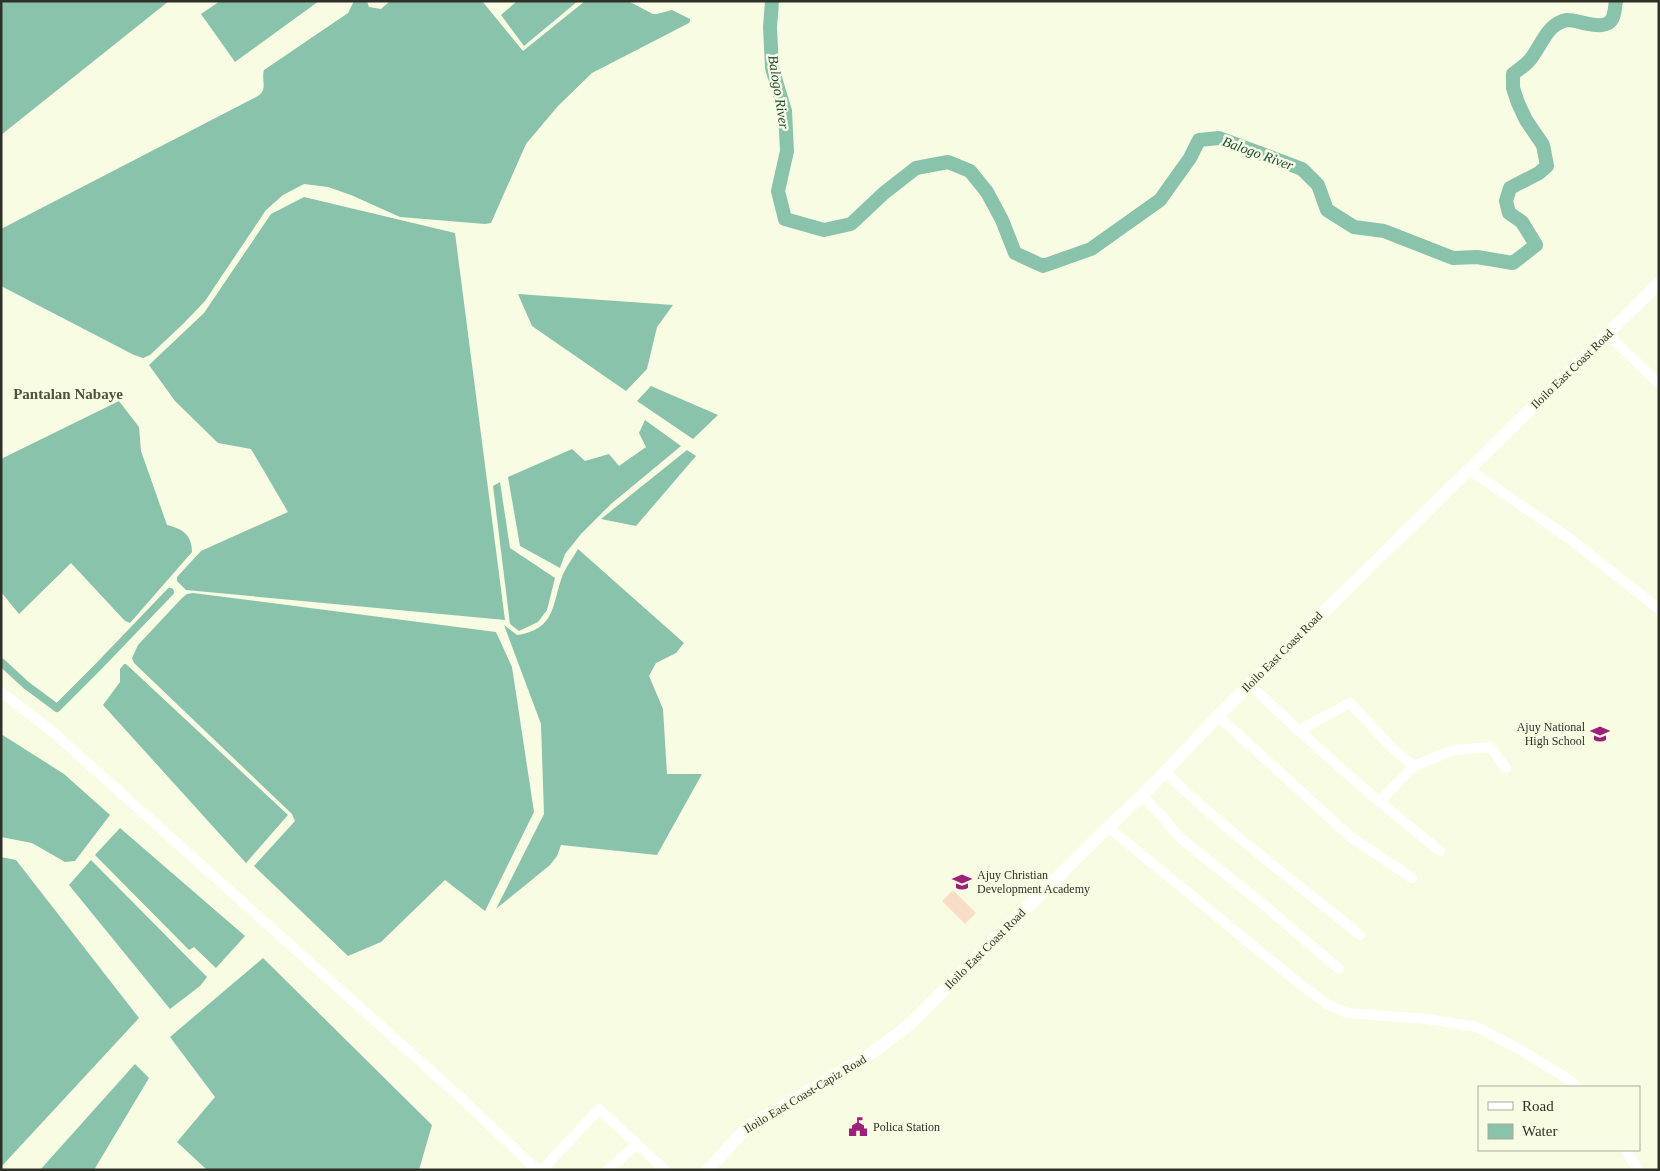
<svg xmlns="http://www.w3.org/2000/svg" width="1660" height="1171" viewBox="0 0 1660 1171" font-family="Georgia,serif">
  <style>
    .green { fill: #f8ddc7 }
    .water { fill: #8ac3ab }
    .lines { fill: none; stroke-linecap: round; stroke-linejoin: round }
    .canal { stroke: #8ac3ab; stroke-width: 8 }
    .river { stroke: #8ac3ab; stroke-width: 14 }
    .minor { stroke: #fff; stroke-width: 10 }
    .major { stroke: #fff; stroke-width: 12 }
    .labels { text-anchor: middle; stroke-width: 5; stroke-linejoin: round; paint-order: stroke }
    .street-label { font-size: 12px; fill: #2f3027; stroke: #f8fce3 }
    .poi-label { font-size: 12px; fill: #2f3027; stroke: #f8fce3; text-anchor: start }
    .water-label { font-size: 14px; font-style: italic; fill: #1a4938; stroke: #f8fce3 }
    .quarter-label { font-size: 15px; font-weight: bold; fill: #4e513c; stroke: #f8fce3 }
  </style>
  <rect width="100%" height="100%" fill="#f8fce3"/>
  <!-- green -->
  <path class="green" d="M953 890 976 913 965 924 942 901Z"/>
  <!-- water -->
  <g class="water">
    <path d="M1 1H169L1 135Z"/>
    <path d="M220 1H319L235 62 201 14Z"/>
    <path d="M354 1H367L369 7 381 9 390 1H482L523 51 585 1H628L653 14H657L672 10 690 19V21L689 23 592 73 558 106 526 144 491 223 485 224 400 217 351 195 328 187 304 184 283 195 266 210 205 301 184 323 150 355 143 358 134 355 1 286V229L258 96C268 89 261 80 264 70L348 13Z"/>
    <path d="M517 1H578L524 46 501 15Z"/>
    <path d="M304 197 455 233 505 620 186 590 177 581V577L201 551 288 512 251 449 218 443 175 401 149 365 204 313 271 214Z"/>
    <path d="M518 294 673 305 657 327 647 369 626 391 532 326Z"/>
    <path d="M651 386 718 415 693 439 637 401Z"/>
    <path d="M119 401 139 427 141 451 167 525C183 529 192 535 192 552L130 623 125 621 71 563 19 614 1 592V459Z"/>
    <path d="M645 420 681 446 611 504 581 534 565 554 560 568 520 546 508 477 572 449 585 461 609 454 619 466 646 447 639 433Z"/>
    <path d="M687 450 696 456 636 526 601 519Z"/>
    <path d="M500 482 510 548 555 578 547 610 538 622 519 631 510 624 493 486Z"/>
    <path d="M578 549 684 643 676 653 656 663 649 676 663 709 667 774H702L657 855 561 845 557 856 550 865 496 909 544 814 541 724 504 625 517 635C558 629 551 603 564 572 568 564 574 556 578 549Z"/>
    <path d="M193 593 496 632 512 667 534 812 485 911 445 880 381 942 348 956 254 866 295 821 292 814 134 663 132 658 138 645 182 598 187 594Z"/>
    <path d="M124 664H126L288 815 246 863 103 705 120 682V669Z"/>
    <path d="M1 734 64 774 110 815 75 861 65 862 32 843 1 837Z"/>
    <path d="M120 828 245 936 216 968 194 947 189 950 95 855Z"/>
    <path d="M1 857 16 860 139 1018 1 1167Z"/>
    <path d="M91 860 207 977 200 986 170 1009 69 885Z"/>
    <path d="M263 958 432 1125 419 1170H207L177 1142 215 1097 170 1037Z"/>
    <path d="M135 1064 149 1078 94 1170H40Z"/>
  </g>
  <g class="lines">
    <!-- canal -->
    <path class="canal" d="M1 662 26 685 57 708 98 667 170 592"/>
    <!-- river -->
    <path class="river" d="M772 1 770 27 772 68 785 111 787 151 778 191 785 219 824 230 851 224 884 193 916 168 948 162 970 171 987 192 1002 220 1015 253 1043 266 1091 249 1160 200 1190 158 1199 140 1219 138 1302 169 1318 185 1327 210 1354 227 1384 231 1453 258 1477 257 1513 263 1536 245 1522 222 1509 213 1506 201 1510 188 1539 173 1547 166 1543 145 1526 120 1518 103 1513 88V74C1518 70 1524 66 1528 62 1541 49 1545 24 1567 20 1577 19 1607 34 1613 17 1615 12 1615 6 1616 1"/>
    <!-- minor -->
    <g class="minor">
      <path d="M1608 334 1659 384"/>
      <path d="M1468 469 1569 538 1659 609"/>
      <path d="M1250 685C1312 744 1373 798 1440 851"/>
      <path d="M1 692 53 732 460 1097 537 1170"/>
      <path d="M1218 716 1352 838 1412 878"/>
      <path d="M1298 731 1350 703 1392 748 1414 766 1454 750 1490 747 1506 768"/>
      <path d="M1164 771C1225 830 1294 881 1360 935"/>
      <path d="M1142 796 1163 817 1179 837 1264 905 1339 969"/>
      <path d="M1379 802 1414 766"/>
      <path d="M1108 827 1295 980 1327 1004 1347 1013 1427 1019 1477 1027 1519 1049 1565 1077 1578 1087"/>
      <path d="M1626 1150 1638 1170"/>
      <path d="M542 1170 599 1109 665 1170"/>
      <path d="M608 1170 637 1144"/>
    </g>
    <!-- major -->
    <path class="major" d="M708 1170 747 1127 872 1053 909 1025 1108 827 1142 796 1218 716 1659 283"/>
  </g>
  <!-- icons -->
  <defs>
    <g id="school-bare" transform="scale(1.5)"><path d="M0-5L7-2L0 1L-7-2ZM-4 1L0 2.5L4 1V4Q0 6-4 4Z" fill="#9d2178" stroke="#f8fce3" stroke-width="2.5" paint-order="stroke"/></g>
    <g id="civic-bare" transform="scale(1.5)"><path d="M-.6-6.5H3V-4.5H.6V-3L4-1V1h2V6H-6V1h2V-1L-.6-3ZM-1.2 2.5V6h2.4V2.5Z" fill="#9d2178" stroke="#f8fce3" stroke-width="2.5" paint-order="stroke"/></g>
  </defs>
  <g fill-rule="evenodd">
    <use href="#school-bare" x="1600" y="734"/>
    <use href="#school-bare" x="962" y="882"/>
    <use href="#civic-bare" x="858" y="1127"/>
  </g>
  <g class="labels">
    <!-- street labels -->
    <g class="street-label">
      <text transform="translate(1572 369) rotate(-44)" y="4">Iloilo East Coast Road</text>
      <text transform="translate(1282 652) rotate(-45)" y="4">Iloilo East Coast Road</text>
      <text transform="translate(985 949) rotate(-45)" y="4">Iloilo East Coast Road</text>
      <text transform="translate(805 1094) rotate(-31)" y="4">Iloilo East Coast-Capiz Road</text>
    </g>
    <!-- poi labels -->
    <g class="poi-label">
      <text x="1585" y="731" text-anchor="end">Ajuy National<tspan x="1585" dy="14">High School</tspan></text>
      <text x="977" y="879">Ajuy Christian<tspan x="977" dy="14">Development Academy</tspan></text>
      <text x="873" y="1131">Polica Station</text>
    </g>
    <!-- water labels -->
    <g class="water-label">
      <text transform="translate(779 92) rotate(81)" y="5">Balogo River</text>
      <text transform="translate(1258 153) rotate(20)" y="5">Balogo River</text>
    </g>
    <!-- quarter labels -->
    <g class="quarter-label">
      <text x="68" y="399">Pantalan Nabaye</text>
    </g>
  </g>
  <!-- border -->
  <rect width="1660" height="1171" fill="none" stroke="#2f3027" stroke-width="5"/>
  <!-- legend -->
  <rect x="1478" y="1086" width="162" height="65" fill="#f8fce3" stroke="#a8aa98"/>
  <rect x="1488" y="1102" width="25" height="8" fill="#ffffff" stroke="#a8aa98"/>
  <text x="1522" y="1111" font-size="15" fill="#2f3027">Road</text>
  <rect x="1488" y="1124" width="25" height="15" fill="#8ac3ab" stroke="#a8aa98"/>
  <text x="1522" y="1136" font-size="15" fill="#2f3027">Water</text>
</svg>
